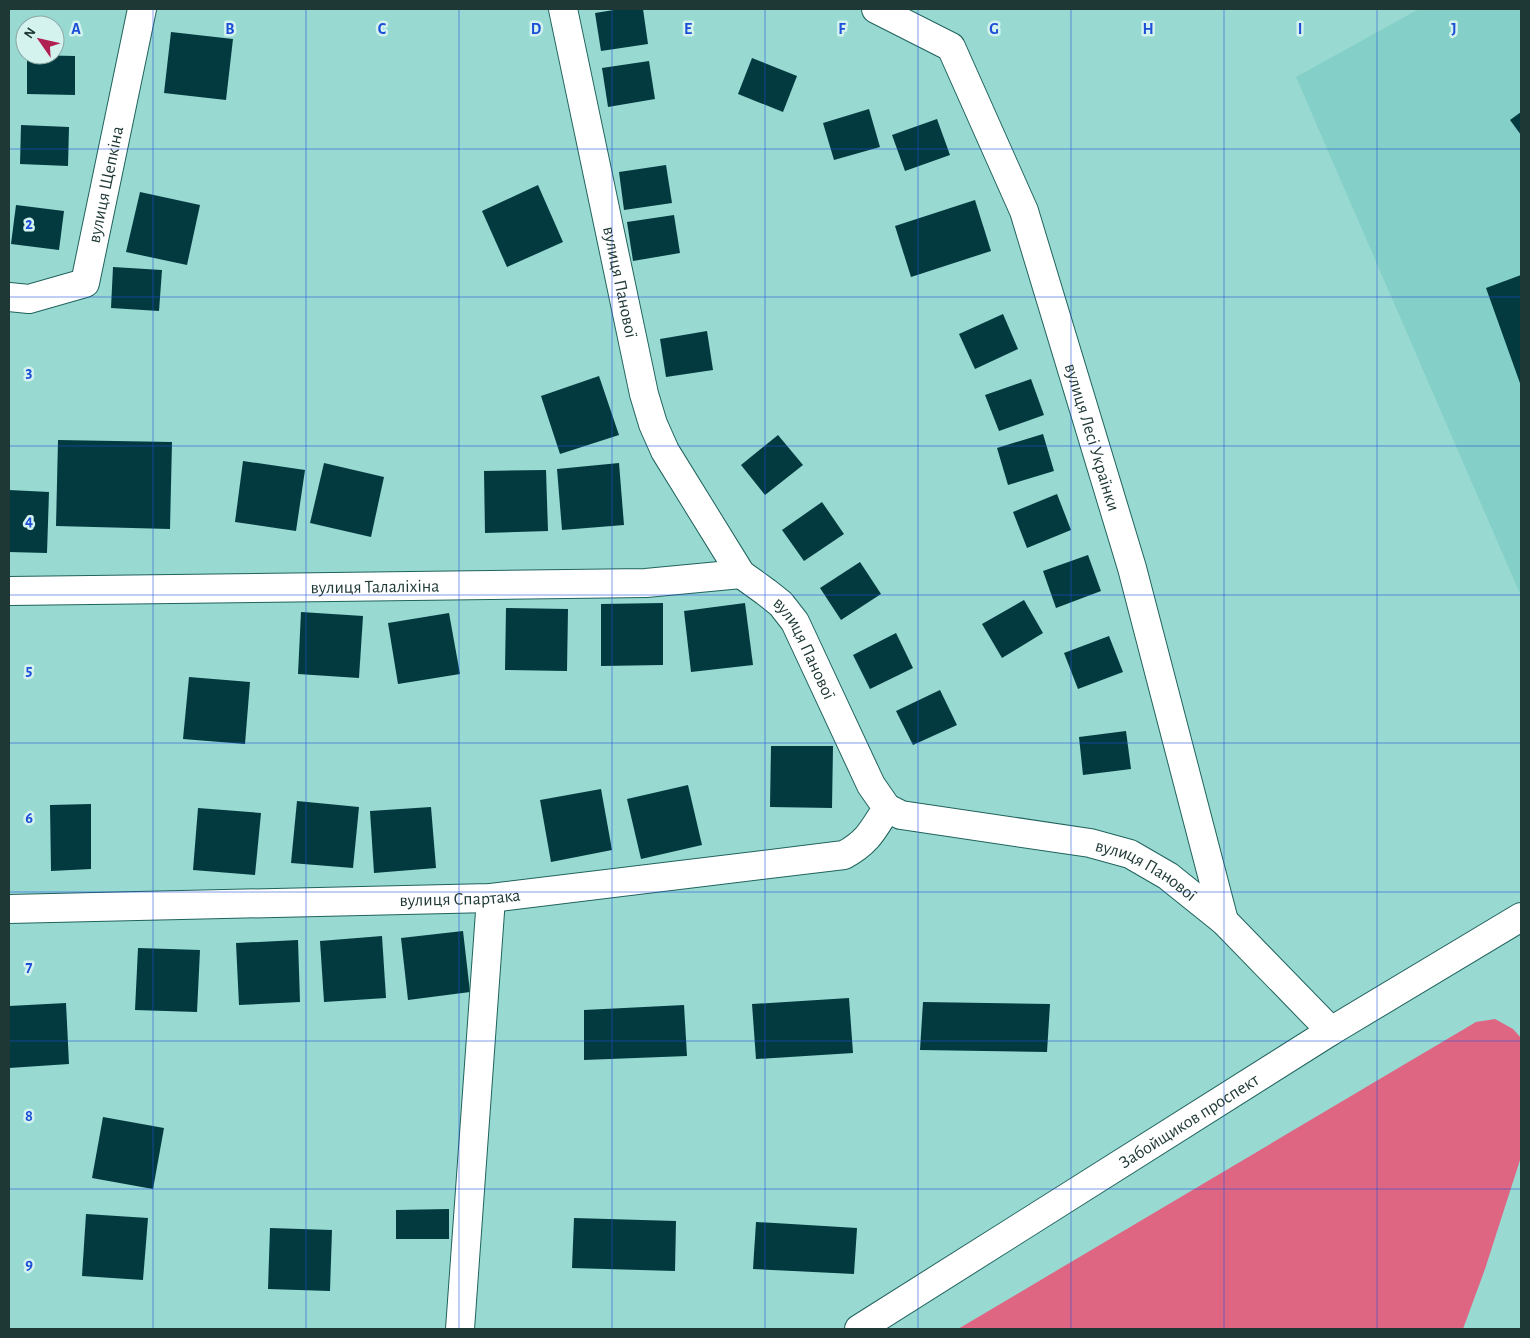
<svg xmlns="http://www.w3.org/2000/svg" width="1530" height="1338" viewBox="0 0 1530 1338" font-family="'Alegreya Sans',sans-serif">
  <style>
    .built { fill: #84cfc7 }
    .forest { fill: #de6682 }
    .building { fill: #023a40 }
    .lines { fill: none; stroke-linecap: round; stroke-linejoin: round }
    .street-casing { stroke: #20635d; stroke-width: 30 }
    .secondary-casing { stroke: #20635d; stroke-width: 30 }
    .street { stroke: #fff; stroke-width: 28 }
    .secondary { stroke: #fff; stroke-width: 28 }
    .grid { fill: none; stroke: #1d4ed8; stroke-width: 1; stroke-opacity: 0.55 }
    .labels { text-anchor: middle; stroke-width: 5; stroke-linejoin: round; paint-order: stroke }
    .street-label { font-size: 18px; fill: #1d3835; stroke: #d4f3ef }
    .grid-label { font-size: 16px; text-anchor: middle; font-weight: bold; fill: #1d4ed8; stroke: #d4f3ef; stroke-width: 5; stroke-linejoin: round; paint-order: stroke }
  </style>
  <rect width="100%" height="100%" fill="#98d9d2"/>
  <!-- built -->
  <path class="built" d="M1419 9H1521V596L1296 77Z"/>
  <!-- forest -->
  <path class="forest" d="M1495 1019 1513 1029 1521 1038V1157L1485 1269 1463 1329H958L1476 1022Z"/>
  <!-- building -->
  <g class="building">
    <path d="M620 9H643L648 44 601 51 595 13Z"/>
    <path d="M171 32 233 39 226 100 164 93Z"/>
    <path d="M27 55 75 56V95L27 94Z"/>
    <path d="M752 58 797 76 783 112 738 94Z"/>
    <path d="M649 61 655 99 608 107 602 68Z"/>
    <path d="M869 109 880 147 834 160 823 123Z"/>
    <path d="M1521 112V135L1510 120Z"/>
    <path d="M937 119 950 155 905 171 892 135Z"/>
    <path d="M21 125 69 127 68 166 20 164Z"/>
    <path d="M666 165 672 203 624 210 619 172Z"/>
    <path d="M538 185 563 242 507 267 482 211Z"/>
    <path d="M140 192 200 205 187 265 126 252Z"/>
    <path d="M975 200 991 251 911 277 895 226Z"/>
    <path d="M16 205 64 211 59 250 11 244Z"/>
    <path d="M674 215 680 253 633 261 627 222Z"/>
    <path d="M113 267 162 270 159 311 111 308Z"/>
    <path d="M1521 275V386L1486 288Z"/>
    <path d="M1003 314 1018 349 975 369 959 334Z"/>
    <path d="M707 331 713 370 666 377 660 339Z"/>
    <path d="M599 376 619 435 560 454 541 396Z"/>
    <path d="M1031 379 1044 415 999 431 985 395Z"/>
    <path d="M1043 434 1054 471 1008 485 997 448Z"/>
    <path d="M778 435 803 465 765 495 741 465Z"/>
    <path d="M58 440 172 442 170 529 56 526Z"/>
    <path d="M243 461 305 470 296 531 235 522Z"/>
    <path d="M324 463 384 477 371 537 310 523Z"/>
    <path d="M619 463 624 525 562 530 557 469Z"/>
    <path d="M546 470 548 531 485 533 484 471Z"/>
    <path d="M9 490 49 492 47 553 9 552Z"/>
    <path d="M1057 494 1071 530 1027 548 1013 512Z"/>
    <path d="M822 502 844 534 804 561 782 530Z"/>
    <path d="M1088 555 1101 591 1056 608 1043 571Z"/>
    <path d="M860 562 881 594 841 620 820 588Z"/>
    <path d="M1024 600 1043 633 1002 658 982 624Z"/>
    <path d="M663 603V665L601 666V604Z"/>
    <path d="M745 603 753 665 691 672 684 611Z"/>
    <path d="M506 608 568 609 567 671 505 670Z"/>
    <path d="M301 612 363 616 359 678 298 674Z"/>
    <path d="M449 613 460 674 398 684 388 623Z"/>
    <path d="M896 633 913 668 870 689 853 655Z"/>
    <path d="M1109 636 1123 672 1078 689 1064 653Z"/>
    <path d="M189 677 250 682 245 744 183 739Z"/>
    <path d="M940 690 957 725 913 745 896 711Z"/>
    <path d="M1126 731 1131 769 1083 775 1079 737Z"/>
    <path d="M771 746H833L832 808 770 807Z"/>
    <path d="M688 785 702 845 641 859 627 799Z"/>
    <path d="M601 789 612 850 551 862 540 800Z"/>
    <path d="M297 801 359 807 353 868 291 863Z"/>
    <path d="M91 804V869L51 871 50 805Z"/>
    <path d="M431 807 436 868 374 873 370 811Z"/>
    <path d="M198 808 261 813 255 875 193 870Z"/>
    <path d="M463 931 470 992 408 1000 401 938Z"/>
    <path d="M382 936 386 998 324 1002 320 941Z"/>
    <path d="M298 940 300 1002 239 1005 236 943Z"/>
    <path d="M138 948 200 950 197 1012 135 1010Z"/>
    <path d="M849 998 853 1053 756 1059 752 1004Z"/>
    <path d="M923 1002 1050 1004 1047 1052 920 1050Z"/>
    <path d="M66 1003 69 1064 9 1068V1006Z"/>
    <path d="M684 1005 687 1056 584 1060V1010Z"/>
    <path d="M103 1117 164 1128 153 1189 92 1178Z"/>
    <path d="M449 1209V1239H396V1210Z"/>
    <path d="M86 1214 148 1218 143 1280 82 1276Z"/>
    <path d="M574 1218 676 1221 675 1271 572 1268Z"/>
    <path d="M756 1222 857 1228 854 1274 753 1269Z"/>
    <path d="M270 1228 332 1230 330 1291 268 1289Z"/>
  </g>
  <g class="lines">
    <!-- street casing -->
    <g class="street-casing">
      <g id="street">
        <path id="s1" d="M563 9 644 394 653 424 665 451 741 574 766 592 781 604 795 622 871 785 887 808 901 815 1090 843 1130 854 1168 876 1224 921 1331 1031"/>
        <path id="s2" d="M876 9 951 47 1024 211 1132 568 1224 921"/>
        <path id="s3" d="M9 297 29 299 85 283 142 9"/>
        <path id="s4" d="M9 591 646 583 741 574"/>
        <path id="s5" d="M9 909 491 898 844 855C868 842 873 830 887 808"/>
        <path d="M460 1329 491 898"/>
      </g>
    </g>
    <!-- secondary casing -->
    <g class="secondary-casing">
      <g id="secondary">
        <path id="s6" d="M859 1329 1331 1031 1521 917"/>
      </g>
    </g>
    <!-- street -->
    <use href="#street" class="street"/>
    <!-- secondary -->
    <use href="#secondary" class="secondary"/>
  </g>
  <!-- grid -->
  <path class="grid" d="M153 9V1329M306 9V1329M459 9V1329M612 9V1329M765 9V1329M918 9V1329M1071 9V1329M1224 9V1329M1377 9V1329M9 149H1521M9 297H1521M9 446H1521M9 595H1521M9 743H1521M9 892H1521M9 1041H1521M9 1189H1521"/>
  <g class="labels">
    <!-- street labels -->
    <g class="street-label">
      <text dy="6" stroke="none"><textPath href="#s3" startOffset="179">вулиця Щепкіна</textPath></text>
      <text dy="6" stroke="none"><textPath href="#s1" startOffset="279">вулиця Панової</textPath></text>
      <text dy="6" stroke="none"><textPath href="#s2" startOffset="500">вулиця Лесі Українки</textPath></text>
      <text dy="6" stroke="none"><textPath href="#s4" startOffset="366">вулиця Талаліхіна</textPath></text>
      <text dy="6" stroke="none"><textPath href="#s1" startOffset="699">вулиця Панової</textPath></text>
      <text dy="6" stroke="none"><textPath href="#s1" startOffset="1149">вулиця Панової</textPath></text>
      <text dy="6" stroke="none"><textPath href="#s5" startOffset="451">вулиця Спартака</textPath></text>
      <text dy="6" stroke="none"><textPath href="#s6" startOffset="390">Забойщиков проспект</textPath></text>
    </g>
  </g>
  <g class="grid-label">
    <text x="76" y="34">A</text>
    <text x="230" y="34">B</text>
    <text x="382" y="34">C</text>
    <text x="536" y="34">D</text>
    <text x="688" y="34">E</text>
    <text x="842" y="34">F</text>
    <text x="994" y="34">G</text>
    <text x="1148" y="34">H</text>
    <text x="1300" y="34">I</text>
    <text x="1454" y="34">J</text>
    <text x="29" y="229">2</text>
    <text x="29" y="377">3</text>
    <text x="29" y="526">4</text>
    <text x="29" y="675">5</text>
    <text x="29" y="823">6</text>
    <text x="29" y="972">7</text>
    <text x="29" y="1121">8</text>
    <text x="29" y="1269">9</text>
  </g>
  <!-- border -->
  <rect width="1530" height="1338" fill="none" stroke="#1d3835" stroke-width="20"/>
  <!-- north arrow -->
  <g transform="translate(40 40) rotate(304)"><circle r="24" fill="#d4f3ef" stroke="#8ba8a5"/>
  <path d="M0-4L9 19L0 12L-9 19Z" fill="#b02051"/>
  <text y="-8" font-size="14" font-weight="bold" text-anchor="middle" fill="#1d3835">N</text>
  </g>
</svg>
